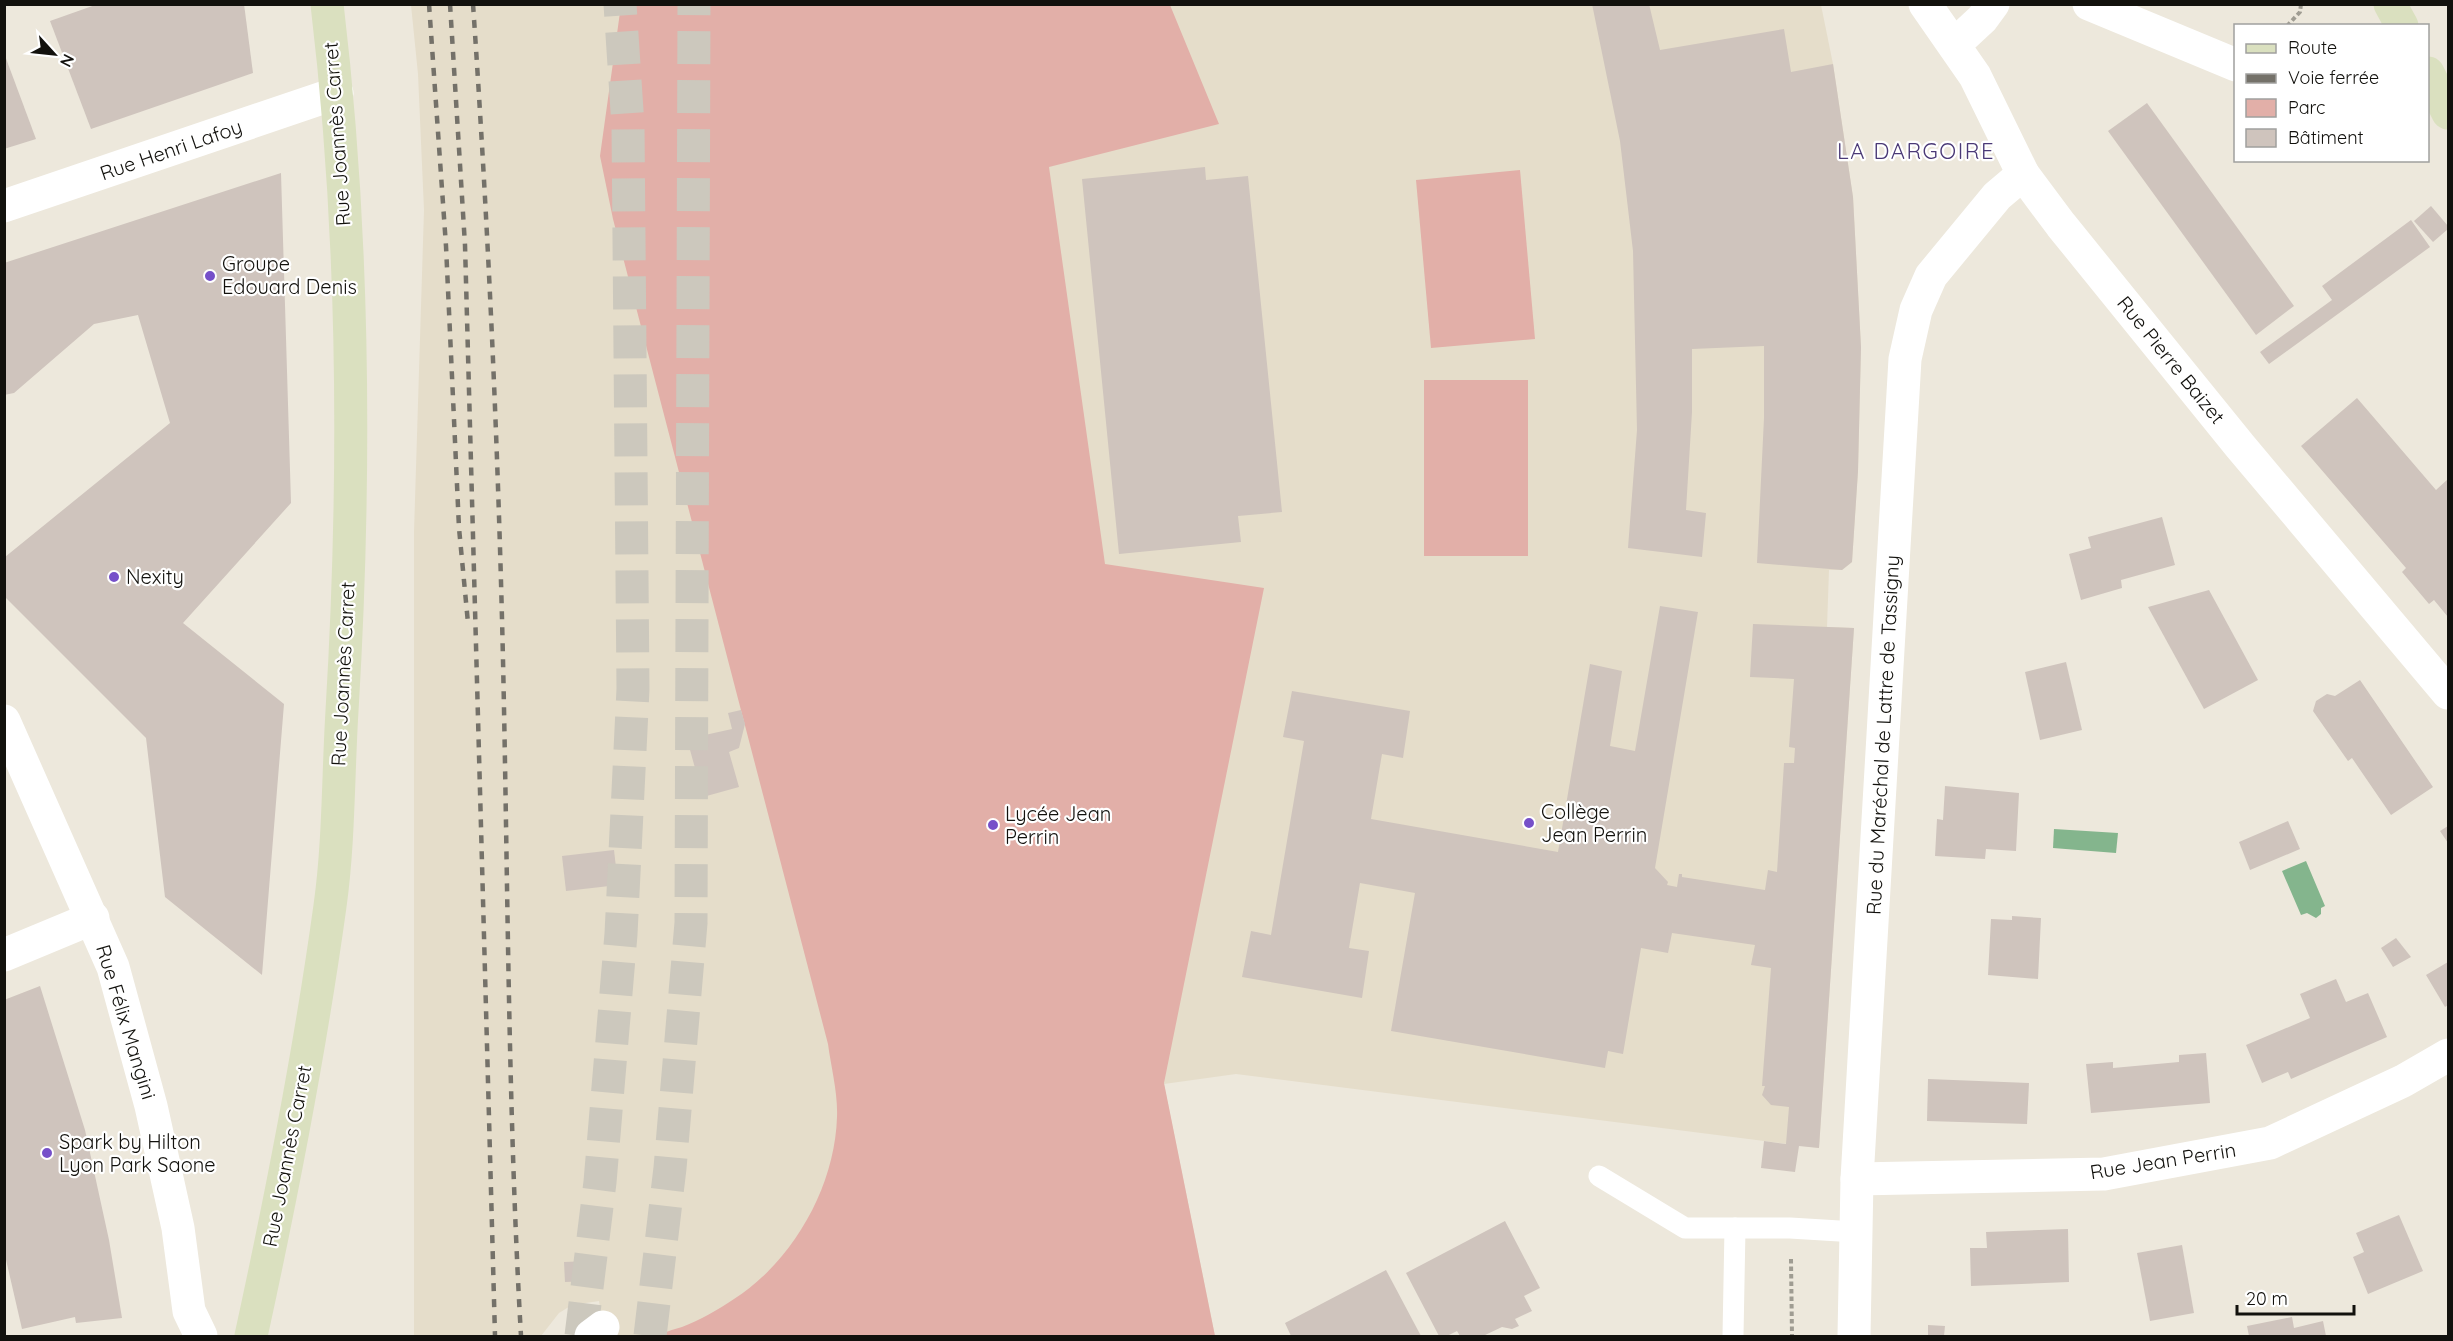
<svg xmlns="http://www.w3.org/2000/svg" width="2453" height="1341" viewBox="0 0 2453 1341" font-family="Quicksand,sans-serif">
  <style>
    .built { fill: #e5ddca }
    .green { fill: #e2afa8 }
    .water { fill: #84b58d }
    .building { fill: #cfc4bd }
    .lines { fill: none; stroke-linecap: round; stroke-linejoin: round }
    .highway-tunnel { stroke: #ccc8bd; stroke-width: 33; stroke-dasharray: 33 16; stroke-linecap: butt }
    .path { stroke: #9f9c92; stroke-width: 4; stroke-dasharray: 4.5 3; stroke-linecap: butt }
    .lane { stroke: #fff; stroke-width: 21 }
    .street { stroke: #fff; stroke-width: 33 }
    .secondary { stroke: #dae0bf; stroke-width: 33 }
    .rail { stroke: #747169; stroke-width: 4.5; stroke-dasharray: 8 8; stroke-linecap: butt }
    .poi-dot { fill: #7650c9; stroke: #fff; stroke-width: 2 }
    .labels { text-anchor: middle; stroke-width: 4.5; stroke-linejoin: round; paint-order: stroke }
    .street-label { font-size: 20px; fill: #12110d; stroke: #fff }
    .poi-label { font-size: 20px; fill: #12110d; stroke: #fff; text-anchor: start }
    .quarter-label { font-size: 22px; letter-spacing: 1.5px; fill: #4a3976; stroke: #fff }
  </style>
  <rect width="100%" height="100%" fill="#ede8dc"/>
  <!-- built -->
  <path class="built" d="M411 5H1821L1833 64 1853 197 1861 347 1858 471 1852 562 1842 570H1829L1827 627 1854 628 1819 1148 1236 1074 1164 1084 1215 1336H604L599 1301 572 1305 559 1313 541 1336H414V532L424 210 418 74Z"/>
  <!-- green -->
  <g class="green">
    <path d="M621 5H1170L1219 124 1049 167 1105 564 1264 588 1164 1083 1215 1336H657C663 1332 673 1330 682 1327 700 1320 718 1310 734 1299 793 1261 835 1187 837 1117 838 1093 831 1067 828 1044L613 219 600 156Z"/>
    <path d="M1520 170 1535 339 1431 348 1416 180Z"/>
    <rect x="1424" y="380" width="104" height="176"/>
  </g>
  <!-- water -->
  <g class="water">
    <path d="M2054 829 2118 833 2116 853 2053 848Z"/>
    <path d="M2306 861 2325 906 2321 908V914L2316 918 2307 913 2301 915 2282 871Z"/>
  </g>
  <!-- building -->
  <g class="building">
    <path d="M98 4H244L253 73 91 129 50 21Z"/>
    <path d="M1592 4H1649L1660 50 1784 29 1791 72 1833 64 1853 197 1861 347 1858 471 1852 562 1842 570 1757 563 1764 418V346L1692 349V412L1686 510 1706 513 1702 557 1628 548 1637 430 1633 251 1620 141Z"/>
    <path d="M4 53 36 139 4 149Z"/>
    <path d="M2147 103 2294 306 2256 335 2108 131Z"/>
    <path d="M1205 167 1206 180 1248 176 1282 512 1238 516 1241 542 1119 554 1082 179Z"/>
    <path d="M281 173 291 503 183 623 284 704 262 975 165 897 146 738 5 597V557L170 423 138 315 94 324 14 393 4 395V263Z"/>
    <path d="M2431 206 2448 226V229L2433 242 2414 221Z"/>
    <path d="M2411 220 2430 247 2269 364 2260 352 2332 300 2322 286Z"/>
    <path d="M2357 398 2436 490 2448 479V617L2434 600 2429 604 2402 572 2406 568 2301 446Z"/>
    <path d="M2162 517 2175 565 2121 580 2122 588 2081 600 2069 554 2091 548 2088 537Z"/>
    <path d="M2209 590 2258 680 2204 709 2148 607Z"/>
    <path d="M1660 606 1698 612 1655 868 1668 882 1667 885 1677 887 1679 874H1682V877L1765 890 1768 870 1777 872 1784 763H1794L1795 748 1789 747 1794 679 1750 677 1753 624 1854 628 1819 1148 1799 1146 1795 1172 1761 1168 1764 1141 1786 1144 1789 1107 1771 1105 1762 1095 1765 1086H1762L1771 968 1751 965 1755 945 1672 933 1668 953 1641 948 1623 1054 1608 1051 1605 1068 1391 1031 1415 893 1360 883 1349 948 1369 951 1362 998 1242 977 1251 931 1271 935 1304 741 1283 737 1292 691 1410 711 1403 758 1382 754 1371 819 1558 852 1590 664 1622 671 1610 746 1635 751Z"/>
    <path d="M2066 662 2082 730 2040 740 2025 672Z"/>
    <path d="M2360 680 2433 787 2391 815 2352 758 2348 761 2313 711 2316 701 2327 694 2335 696Z"/>
    <path d="M741 710 745 724 739 748 729 752 739 787 703 797 687 739 732 729 728 713Z"/>
    <path d="M1945 786 2019 793 2016 851 1986 849 1985 859 1935 856 1937 819 1943 820Z"/>
    <path d="M2288 821 2300 849 2250 870 2239 842Z"/>
    <path d="M2448 826V843L2440 831Z"/>
    <path d="M614 850 618 885 566 891 562 856Z"/>
    <path d="M2012 916 2041 918 2038 979 1988 975 1991 919 2012 920Z"/>
    <path d="M2396 938 2411 957 2393 967 2381 948Z"/>
    <path d="M2448 962V1005L2445 1007 2426 975Z"/>
    <path d="M2336 979 2346 1002 2368 993 2387 1037 2291 1079 2288 1072 2262 1083 2246 1045 2310 1018 2300 994Z"/>
    <path d="M40 986 85 1130 109 1240 122 1318 76 1323 75 1317 22 1329 4 1251V1000Z"/>
    <path d="M2206 1053 2210 1103 2091 1113 2086 1064 2113 1062V1068L2179 1062V1055Z"/>
    <path d="M1928 1079 2029 1083 2027 1124 1927 1121Z"/>
    <path d="M2399 1215 2423 1271 2368 1294 2353 1257 2364 1252 2356 1233Z"/>
    <path d="M1505 1221 1540 1288 1524 1296 1532 1311 1515 1319 1519 1326 1512 1329 1502 1327 1483 1336H1460L1457 1331 1447 1336H1439L1406 1273Z"/>
    <path d="M2068 1229 2069 1282 1971 1286 1970 1248H1987L1986 1232Z"/>
    <path d="M2182 1245 2194 1313 2150 1321 2137 1253Z"/>
    <path d="M590 1261 591 1281 565 1282 564 1262Z"/>
    <path d="M1386 1270 1421 1336H1291L1285 1323Z"/>
    <path d="M2292 1317 2294 1328 2323 1321 2326 1336H2249L2247 1326Z"/>
    <path d="M1928 1325 1945 1326 1944 1336H1928Z"/>
  </g>
  <g class="lines">
    <!-- highway-tunnel -->
    <g class="highway-tunnel">
      <path d="M581 1336 600 1182 621 934 633 689 628 126 620 4"/>
      <path d="M650 1336 670 1168 691 923 694 4"/>
    </g>
    <!-- path -->
    <g class="path">
      <path d="M2287 26 2300 12 2301 4"/>
      <path d="M1791 1259 1792 1336"/>
    </g>
    <!-- lane -->
    <g class="lane">
      <path d="M1599 1176 1685 1228H1790L1856 1232"/>
      <path d="M1733 1336 1735 1228"/>
    </g>
    <!-- street -->
    <g class="street">
      <path d="M1925 4 1975 76 2023 174 2061 225 2240 446 2448 693"/>
      <path d="M2089 4 2236 65"/>
      <path d="M1954 45 1982 19 1993 4"/>
      <path d="M4 206 337 93"/>
      <path d="M4 721 113 967 151 1106 178 1228 189 1311 201 1336"/>
      <path d="M4 955 93 918"/>
      <path d="M1857 1179 2104 1174 2270 1143 2403 1081 2448 1055"/>
      <path d="M591 1336 603 1327"/>
      <path d="M1854 1336 1857 1179 1905 359 1916 310 1931 276 1997 196 2023 174"/>
    </g>
    <!-- secondary -->
    <g class="secondary">
      <path d="M2390 4 2402 26"/>
      <path d="M2428 73 2448 113"/>
      <path d="M251 1336C282 1194 310 1051 330 906 339 842 338 775 342 711 356 477 355 238 327 4"/>
    </g>
    <!-- rail -->
    <g class="rail">
      <path d="M429 4 446 246 459 528 468 623"/>
      <path d="M450 4 465 245 495 1336"/>
      <path d="M473 4C488 223 498 441 503 660 508 886 508 1111 521 1336"/>
    </g>
  </g>
  <!-- markers -->
  <g class="poi-dot">
    <circle cx="210" cy="276" r="6"/>
    <circle cx="114" cy="577" r="6"/>
    <circle cx="1529" cy="823" r="6"/>
    <circle cx="993" cy="825" r="6"/>
    <circle cx="47" cy="1153" r="6"/>
  </g>
  <g class="labels">
    <!-- street labels -->
    <g class="street-label">
      <text transform="translate(337 134) rotate(-94)" y="7">Rue Joannès Carret</text>
      <text transform="translate(171 150) rotate(-19)" y="7">Rue Henri Lafoy</text>
      <text transform="translate(2171 360) rotate(51)" y="7">Rue Pierre Baizet</text>
      <text transform="translate(343 674) rotate(-87)" y="7">Rue Joannès Carret</text>
      <text transform="translate(1883 735) rotate(-87)" y="7">Rue du Maréchal de Lattre de Tassigny</text>
      <text transform="translate(126 1022) rotate(73)" y="7">Rue Félix Mangini</text>
      <text transform="translate(287 1156) rotate(-79)" y="7">Rue Joannès Carret</text>
      <text transform="translate(2163 1161) rotate(-9)" y="7">Rue Jean Perrin</text>
    </g>
    <!-- poi labels -->
    <g class="poi-label">
      <text x="222" y="271">Groupe<tspan x="222" dy="23">Edouard Denis</tspan></text>
      <text x="126" y="584">Nexity</text>
      <text x="1541" y="819">Collège<tspan x="1541" dy="23">Jean Perrin</tspan></text>
      <text x="1005" y="821">Lycée Jean<tspan x="1005" dy="23">Perrin</tspan></text>
      <text x="59" y="1149">Spark by Hilton<tspan x="59" dy="23">Lyon Park Saone</tspan></text>
    </g>
    <!-- quarter labels -->
    <g class="quarter-label">
      <text x="1916" y="159">LA DARGOIRE</text>
    </g>
  </g>
  <!-- border -->
  <rect width="2453" height="1341" fill="none" stroke="#12110d" stroke-width="12"/>
  <!-- legend -->
  <rect x="2234" y="24" width="195" height="138" fill="#ffffff" stroke="#a0a09e" stroke-width="1.5"/>
  <rect x="2246" y="44" width="30" height="9" fill="#dae0bf" stroke="#a0a09e" stroke-width="1.5"/>
  <text x="2288" y="54" font-size="18" fill="#12110d">Route</text>
  <rect x="2246" y="74" width="30" height="9" fill="#747169" stroke="#a0a09e" stroke-width="1.5"/>
  <text x="2288" y="84" font-size="18" fill="#12110d">Voie ferrée</text>
  <rect x="2246" y="99" width="30" height="18" fill="#e2afa8" stroke="#a0a09e" stroke-width="1.5"/>
  <text x="2288" y="114" font-size="18" fill="#12110d">Parc</text>
  <rect x="2246" y="129" width="30" height="18" fill="#cfc4bd" stroke="#a0a09e" stroke-width="1.5"/>
  <text x="2288" y="144" font-size="18" fill="#12110d">Bâtiment</text>
  <!-- north arrow -->
  <g transform="translate(54 54) rotate(117)" stroke="#ffffff" stroke-width="4.5" paint-order="stroke">
  <path d="M0-4.5L10 22L0 15L-10 22Z" fill="#12110d"/>
  <text y="-9" font-size="16" font-weight="bold" text-anchor="middle" fill="#12110d">N</text>
  </g>
  <!-- scale -->
  <path d="M2237 1305v9h117v-9" fill="none" stroke="#12110d" stroke-width="3"/>
  <text x="2246" y="1305" font-size="18" fill="#12110d" stroke="#ffffff" stroke-width="4.5" paint-order="stroke">20 m</text>
</svg>
